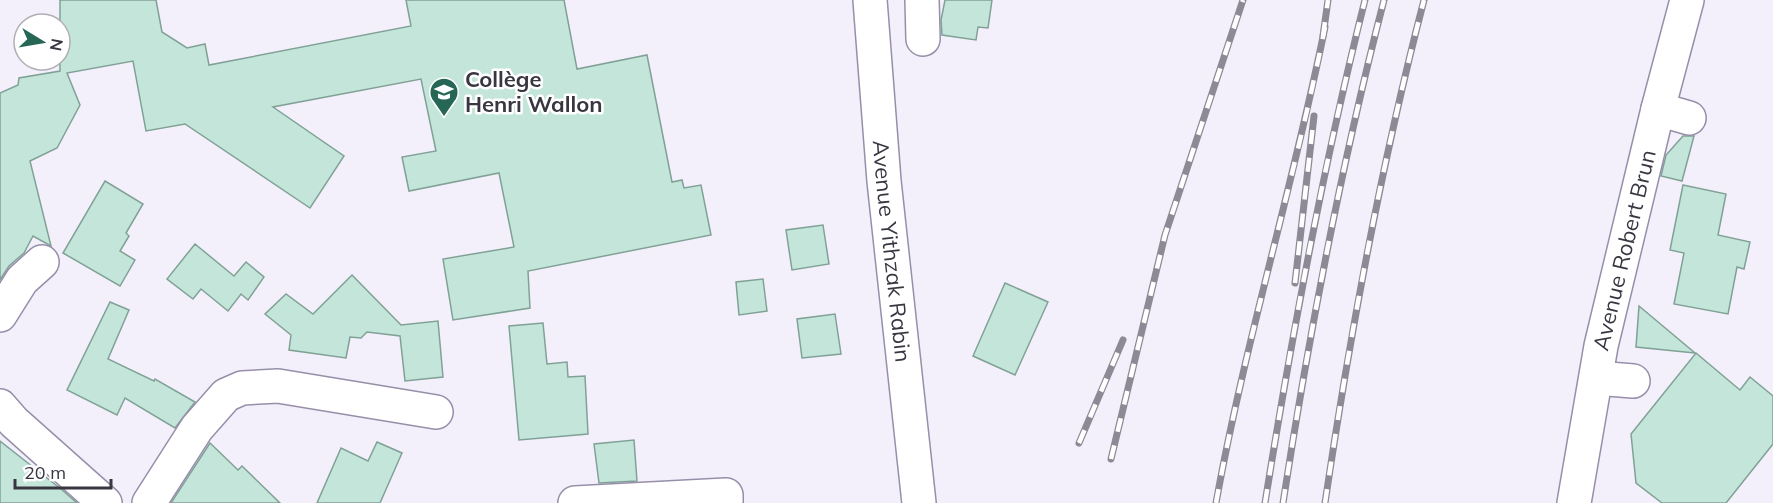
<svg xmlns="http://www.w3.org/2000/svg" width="1773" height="503" viewBox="0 0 1773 503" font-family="Mulish,sans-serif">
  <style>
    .building { fill: #c4e6da; stroke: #81a196; stroke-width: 1.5 }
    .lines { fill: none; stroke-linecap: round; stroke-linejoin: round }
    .minor-casing { stroke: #978faa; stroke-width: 36 }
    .major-casing { stroke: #978faa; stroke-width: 36 }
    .minor { stroke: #fff; stroke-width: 33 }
    .major { stroke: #fff; stroke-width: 33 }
    .rail-casing { stroke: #8d8a95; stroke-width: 7 }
    .rail { stroke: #fff; stroke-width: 4.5; stroke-dasharray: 14; stroke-linecap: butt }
    .labels { text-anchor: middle; stroke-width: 5; stroke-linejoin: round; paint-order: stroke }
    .poi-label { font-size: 22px; font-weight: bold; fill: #393641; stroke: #fff; text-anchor: start }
    .street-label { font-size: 22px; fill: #393641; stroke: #fff }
  </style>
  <rect width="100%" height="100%" fill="#f3f0fc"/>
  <!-- building -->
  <g class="building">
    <path d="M60 0H156L162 32 187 48 205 44 209 65 411 26 406 0H564L577 69 647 55 672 182 682 180 684 188 701 185 711 235 528 271 530 308 453 320 443 259 514 247 499 173 409 191 402 157 436 151 421 79 273 107 344 156 310 208 185 124 146 131 133 61 67 73 80 105 57 148 30 161 51 246 33 236 24 253 9 266 0 280V93L18 85 19 78 60 71Z"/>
    <path d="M945 0H992L988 28 978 27 976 40 942 35 941 20Z"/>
    <path d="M1683 136H1694L1682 181 1661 176 1666 155Z"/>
    <path d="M105 181 143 204 126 233 129 236 120 251 135 260 120 286 63 253Z"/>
    <path d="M1683 185 1726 194 1718 235 1750 242 1744 269 1737 267 1728 314 1674 304 1684 253 1670 250Z"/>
    <path d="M823 225 829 264 792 270 786 230Z"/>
    <path d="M195 244 234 276 246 262 264 277 248 300 241 294 228 311 201 289 193 299 167 279Z"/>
    <path d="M352 275 401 325 438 321 443 377 405 381 400 336 367 332 361 338 350 337 346 358 289 350 291 335 265 314 286 294 313 314Z"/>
    <path d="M763 279 767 311 739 315 736 282Z"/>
    <path d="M1005 283 1048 302 1015 375 973 356Z"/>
    <path d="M110 302 129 310 108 359 154 381 155 379 195 402 175 428 125 398 117 415 67 390Z"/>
    <path d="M1639 306 1695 353 1636 347Z"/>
    <path d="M835 314 841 354 802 358 797 319Z"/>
    <path d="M543 323 547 364 567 362 568 377 585 376 588 434 519 440 509 326Z"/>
    <path d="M1696 353 1740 390 1750 377 1773 396V444L1726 503H1662L1636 483 1631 434Z"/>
    <path d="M634 440 637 481 599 483 594 444Z"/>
    <path d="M0 441 61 489 77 503H0Z"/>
    <path d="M377 442 402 453 380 503H317L341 448 368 461Z"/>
    <path d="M210 443 238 470 242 466 280 503H171Z"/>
  </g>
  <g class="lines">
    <!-- minor casing -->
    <g class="minor-casing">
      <g id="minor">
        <path d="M922 0 923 39"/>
        <path d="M1658 109 1689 118"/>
        <path d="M0 315 22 280 42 262"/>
        <path d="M1596 378 1633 381"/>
        <path d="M0 406 14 422 105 503"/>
        <path d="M149 503 197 428 226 395 242 388 278 386 436 412"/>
        <path d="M575 503 726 495V503"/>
        <path id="s1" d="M1574 503 1601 346 1658 109 1687 0"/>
      </g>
    </g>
    <!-- major casing -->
    <g class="major-casing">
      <g id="major">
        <path id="s2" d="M870 0 884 181 919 503"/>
      </g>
    </g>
    <!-- minor -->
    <use href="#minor" class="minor"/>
    <!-- major -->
    <use href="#major" class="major"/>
    <!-- rail casing -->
    <g class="rail-casing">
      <g id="rail">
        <path d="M1323 36 1328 0"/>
        <path d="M1295 283 1314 116"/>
        <path d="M1079 443 1123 340"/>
        <path d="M1111 459 1165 235 1243 0"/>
        <path d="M1216 503C1245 342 1293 187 1325 27"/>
        <path d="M1265 503C1292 334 1323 166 1365 0"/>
        <path d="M1283 503C1309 334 1341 166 1384 0"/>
        <path d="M1325 503C1350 334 1381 165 1424 0"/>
      </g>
    </g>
    <!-- rail -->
    <use href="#rail" class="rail"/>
  </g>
  <!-- icons -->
  <defs>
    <g id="school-pin" transform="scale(1.5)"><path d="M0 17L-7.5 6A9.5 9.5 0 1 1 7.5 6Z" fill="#256654" stroke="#fff"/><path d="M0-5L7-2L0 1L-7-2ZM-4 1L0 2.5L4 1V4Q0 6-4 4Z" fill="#fff"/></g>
  </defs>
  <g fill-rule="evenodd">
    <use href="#school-pin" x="444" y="92"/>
  </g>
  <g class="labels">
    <!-- poi labels -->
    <g class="poi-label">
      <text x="465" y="87">Collège<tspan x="465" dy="25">Henri Wallon</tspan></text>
    </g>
    <!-- street labels -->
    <g class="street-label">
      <text dy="8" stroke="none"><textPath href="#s1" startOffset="258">Avenue Robert Brun</textPath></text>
      <text dy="8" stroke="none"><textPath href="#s2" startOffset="252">Avenue Yithzak Rabin</textPath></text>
    </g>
  </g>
  <!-- north arrow -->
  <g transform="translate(42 42) rotate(101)"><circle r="28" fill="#ffffff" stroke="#b0afb3" stroke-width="1.5"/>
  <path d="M0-4.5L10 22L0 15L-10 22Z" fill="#256654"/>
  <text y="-9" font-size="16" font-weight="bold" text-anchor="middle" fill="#393641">N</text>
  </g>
  <!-- scale -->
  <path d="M15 479v9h96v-9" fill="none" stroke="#393641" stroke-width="3"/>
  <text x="24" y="479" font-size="18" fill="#393641" stroke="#ffffff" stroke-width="4.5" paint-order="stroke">20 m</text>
</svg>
